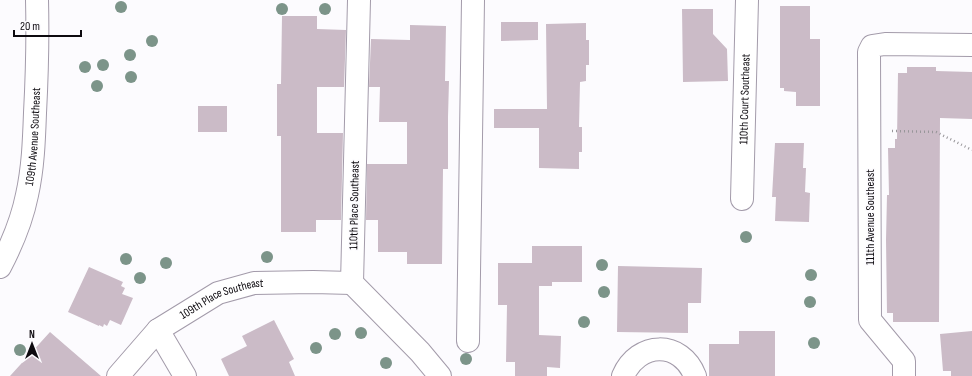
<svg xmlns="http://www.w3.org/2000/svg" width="972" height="376" viewBox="0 0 972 376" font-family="'Sofia Sans Condensed',sans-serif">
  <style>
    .building { fill: #cbbbc7 }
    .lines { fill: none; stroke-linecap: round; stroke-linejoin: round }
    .minor-casing { stroke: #a39baa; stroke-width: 24 }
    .path { stroke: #98969a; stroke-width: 2.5; stroke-dasharray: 1 3; stroke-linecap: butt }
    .minor { stroke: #fff; stroke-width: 22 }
    .tree { fill: #7c9489 }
    .labels { text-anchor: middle; stroke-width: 3; stroke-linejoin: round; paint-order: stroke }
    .street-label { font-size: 12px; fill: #0d0a0f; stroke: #fcfbfe }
  </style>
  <rect width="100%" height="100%" fill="#fcfbfe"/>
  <!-- building -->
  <g class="building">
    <path d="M780 6H810V39H820V106H796V92L784 91V88H780Z"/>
    <path d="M682 9H713V34L727 49 728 81 683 82Z"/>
    <path d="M282 16H317V29L346 30 344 87H317V133H343L341 220H316V232H281V136H277V84H281Z"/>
    <path d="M501 22H538V40L501 41Z"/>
    <path d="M586 23V40H589V65H586V81L580 82 579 127H582V152H579V169L539 168V128H494V109H547L546 24Z"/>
    <path d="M410 25 446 26 445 81H449L448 117V169H443L442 264H407V252H378V220H366L367 164H407V122H379L380 87H369L371 39 410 40Z"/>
    <path d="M907 67H936V71L972 72V119L940 118 939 322H893V313H887L886 240 887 195H889L888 148H895V139H897L898 73H907Z"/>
    <rect x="198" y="106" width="29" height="26"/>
    <path d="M775 143H804L803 168H806L805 192 810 193 809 222 775 221 776 197H772Z"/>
    <path d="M532 246H582V282H552V286H539V335L561 336 560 368 547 367V376H515V362H506L507 305H498V263H532Z"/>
    <path d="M618 266 702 268 701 303H688V333L617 332Z"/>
    <path d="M89 267 123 282 121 286 125 288 122 294 133 298 121 325 110 320 107 326 104 324 103 327 99 325V326L68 312Z"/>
    <path d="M274 320 294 359 289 362 295 376H229L221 359 247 346 242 336Z"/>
    <path d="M739 331H775V376H709V344H739Z"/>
    <path d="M972 331V376H951V371H943L940 334Z"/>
    <path d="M50 332 65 345 101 376H10Z"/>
  </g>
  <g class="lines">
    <!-- minor casing -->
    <g class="minor-casing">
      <g id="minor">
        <path d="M359 0 352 283 420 352 440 376"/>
        <path id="s1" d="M742 199 747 0"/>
        <path id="s2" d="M0 267C12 244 22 220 27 195 33 168 34 141 35 113 37 75 38 38 37 0"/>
        <path d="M158 330 185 376"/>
        <path d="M468 341 473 0"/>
        <path id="s3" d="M118 376 158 330 218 293 254 283 313 282 352 283"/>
        <path d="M623 376C638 341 681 340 695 376"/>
        <path d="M904 376V361L870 320 869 52 872 46 885 44 972 45"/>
      </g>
    </g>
    <!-- path -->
    <path class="path" d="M892 131 936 132 972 150"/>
    <!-- minor -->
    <use href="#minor" class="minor"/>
  </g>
  <!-- trees -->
  <g class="tree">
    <circle cx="121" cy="7" r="6"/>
    <circle cx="282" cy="9" r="6"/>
    <circle cx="325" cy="9" r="6"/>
    <circle cx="152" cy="41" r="6"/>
    <circle cx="130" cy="55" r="6"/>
    <circle cx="103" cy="65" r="6"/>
    <circle cx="85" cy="67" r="6"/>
    <circle cx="131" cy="77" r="6"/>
    <circle cx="97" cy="86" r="6"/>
    <circle cx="746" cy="237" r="6"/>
    <circle cx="267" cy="257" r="6"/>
    <circle cx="126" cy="259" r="6"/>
    <circle cx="166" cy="263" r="6"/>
    <circle cx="602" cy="265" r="6"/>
    <circle cx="811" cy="275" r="6"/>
    <circle cx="140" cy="278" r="6"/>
    <circle cx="604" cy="292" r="6"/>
    <circle cx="810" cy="302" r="6"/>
    <circle cx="584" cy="322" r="6"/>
    <circle cx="361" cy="333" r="6"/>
    <circle cx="335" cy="334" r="6"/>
    <circle cx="814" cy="343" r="6"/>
    <circle cx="316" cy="348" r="6"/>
    <circle cx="20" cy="350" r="6"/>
    <circle cx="466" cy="359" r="6"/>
    <circle cx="386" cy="363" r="6"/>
  </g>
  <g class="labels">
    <!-- street labels -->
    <g class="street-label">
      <text dy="4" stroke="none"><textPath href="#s1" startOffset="100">110th Court Southeast</textPath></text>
      <text dy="4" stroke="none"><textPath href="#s2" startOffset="136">109th Avenue Southeast</textPath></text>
      <text transform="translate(354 205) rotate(-89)" y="4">110th Place Southeast</text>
      <text transform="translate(870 217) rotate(-90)" y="4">111th Avenue Southeast</text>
      <text dy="4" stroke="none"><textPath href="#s3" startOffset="133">109th Place Southeast</textPath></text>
    </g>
  </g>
  <!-- north arrow -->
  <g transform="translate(32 344)" stroke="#fcfbfe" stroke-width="3" paint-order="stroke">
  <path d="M0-3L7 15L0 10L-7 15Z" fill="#0d0a0f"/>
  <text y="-6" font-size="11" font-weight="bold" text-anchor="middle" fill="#0d0a0f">N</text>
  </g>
  <!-- scale -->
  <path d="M14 30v6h67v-6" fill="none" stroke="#0d0a0f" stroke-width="2"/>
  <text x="20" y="30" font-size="12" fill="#0d0a0f" stroke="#fcfbfe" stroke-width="3" paint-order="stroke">20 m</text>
</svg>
